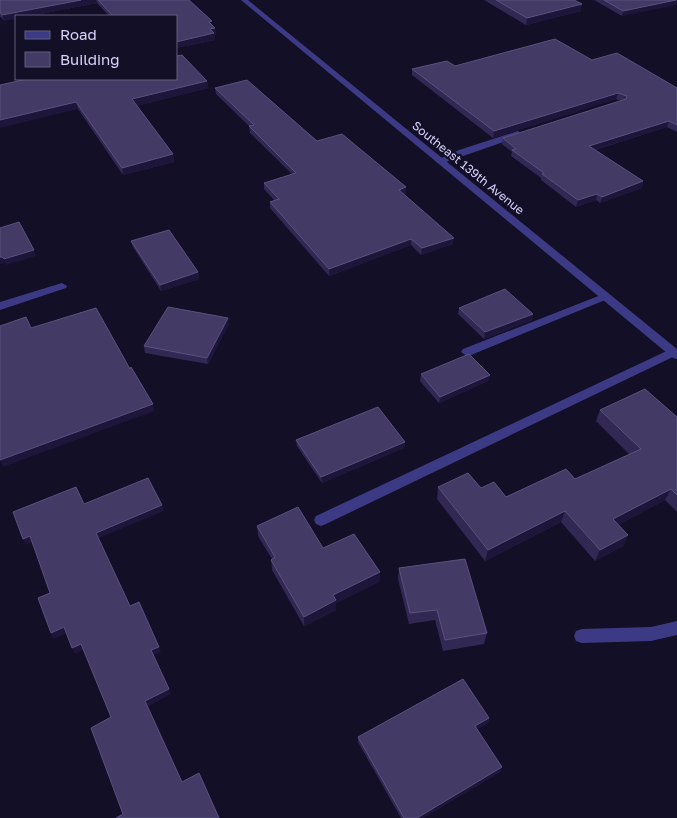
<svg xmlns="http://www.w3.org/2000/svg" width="677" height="818" viewBox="0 0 677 818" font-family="'Golos Text',sans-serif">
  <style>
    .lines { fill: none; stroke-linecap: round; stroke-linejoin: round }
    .lane { fill: #3d3a85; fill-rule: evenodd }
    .street { fill: #3d3a85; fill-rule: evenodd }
    .wall { fill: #312854 }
    .shaded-wall { fill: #1d163a }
    .building { fill: #433a66; stroke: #5a527e }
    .labels { text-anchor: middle; stroke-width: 4.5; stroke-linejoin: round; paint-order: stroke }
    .far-street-label { font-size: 12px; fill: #d9d4ff; stroke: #130f26 }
  </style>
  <rect width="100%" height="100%" fill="#130f26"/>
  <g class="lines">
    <!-- lane -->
    <g class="lane">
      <path d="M518 131 522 134 521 136 443 163 440 164 435 161 459 150Z"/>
      <path d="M606 293 611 296 610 298 471 355 467 356 461 352 463 349Z"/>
      <path d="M673 348 677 349V355L326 524 321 526 316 524 314 520 316 516Z"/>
    </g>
    <!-- street -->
    <g class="street">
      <path d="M241 0H248L677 349V359L673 358Z"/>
      <path d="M62 283 67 286 66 288 0 310V302Z"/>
      <path d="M677 621V635L651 641 582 643 576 641 574 636 576 631 582 629 651 627Z"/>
    </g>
  </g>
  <!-- wall -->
  <g class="wall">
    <path d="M0 0H189L213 26 216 34 215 35V40L176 48V16H109L97 3 30 16H16L4 21 1 17H0Z"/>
    <path d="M484 0H574L581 11 526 25Z"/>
    <path d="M594 0H677L622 16Z"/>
    <path d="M592 60 677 88V132L667 127 595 150 643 181 642 188 600 203 596 200 576 207 541 180V178L511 156 512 152 502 144 503 138 621 101 616 99 493 138 412 75V69L455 66Z"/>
    <path d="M207 81 208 88 136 106 173 154 174 162 123 175 78 109 0 85Z"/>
    <path d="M215 88 406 187V194H404L453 244 421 255 411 245 329 276 270 208V202L274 200 264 189V183L292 174 250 133 249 126 216 94Z"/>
    <path d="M131 241 198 272 199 279 161 291 133 247Z"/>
    <path d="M459 308 533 314 532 320 484 339 458 314Z"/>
    <path d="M229 324 208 364 145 353 144 346Z"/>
    <path d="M421 374 490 375 488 381 439 403 420 381Z"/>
    <path d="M600 410 677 417V512L665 500 618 525 628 535 623 546 595 561 561 522 485 561 437 499 438 487 481 488 506 497 575 479 630 455 596 421Z"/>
    <path d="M296 440 405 442 404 448 322 483 297 446Z"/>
    <path d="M257 526 323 548 380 572 379 582 336 603V610L304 626 272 570 271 560 272 559 258 536Z"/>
    <path d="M399 568 487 633 484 644 443 651 435 620 409 624 398 579Z"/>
    <path d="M489 718 488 723 477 729 502 767 500 772 423 818H401L358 742V737Z"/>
  </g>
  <!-- shaded-wall -->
  <g class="shaded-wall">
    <path d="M81 0H96L97 3 30 16H16V19L4 21 2 15Z"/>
    <path d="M677 0V5L622 16 623 11Z"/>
    <path d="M582 4 581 11 526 25 527 18Z"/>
    <path d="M215 28 216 34 215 35V40L176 48V42Z"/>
    <path d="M207 81 208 88 133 107 132 99Z"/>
    <path d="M618 93 616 99 493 138 494 131Z"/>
    <path d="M76 102 78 109 0 128V120Z"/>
    <path d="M669 121 667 127 587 152 589 146Z"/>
    <path d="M173 154 174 162 123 175 122 168Z"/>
    <path d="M643 181 642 188 600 203 602 197Z"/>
    <path d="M406 187V194L399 196V190Z"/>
    <path d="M597 194 596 200 576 207 578 200Z"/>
    <path d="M454 238 453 244 421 255 422 248Z"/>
    <path d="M411 239V245L329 276V269Z"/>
    <path d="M34 250 36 256 6 265 4 259Z"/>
    <path d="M0 257H2L5 263 0 264Z"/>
    <path d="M198 272 199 279 161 291 160 285Z"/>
    <path d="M533 314 532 320 484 339 485 332Z"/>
    <path d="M228 318 229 324 208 364 207 358Z"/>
    <path d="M490 375 488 381 439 403 440 397Z"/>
    <path d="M153 404 154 411 3 467 0 460Z"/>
    <path d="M405 442 404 448 322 483 321 477Z"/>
    <path d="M671 489 665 500 608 531 613 519Z"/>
    <path d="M162 505 164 511 99 538 96 533Z"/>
    <path d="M565 511 561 522 485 561 488 550Z"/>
    <path d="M628 535 623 546 595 561 600 550Z"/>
    <path d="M30 536 33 542 26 545 23 539Z"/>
    <path d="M380 572 379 582 336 603V610L304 626V617L333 595Z"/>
    <path d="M64 627 67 633 53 639 51 633Z"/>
    <path d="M81 644 83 650 75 654 72 648Z"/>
    <path d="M159 647 161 652 153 656 151 650Z"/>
    <path d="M169 689 171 694 147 707 145 701Z"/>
    <path d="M489 718 488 723 474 731 475 726Z"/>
    <path d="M502 767 500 772 423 818H417Z"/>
  </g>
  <!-- building -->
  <g class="building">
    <path d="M0 0H81L2 15 0 12Z"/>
    <path d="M98 0H189L212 21 209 22 215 28 210 29 214 33 176 42V16H113Z"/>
    <path d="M496 0H574L582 4 527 18Z"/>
    <path d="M604 0H676L623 11Z"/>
    <path d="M555 39 592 60 617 53 677 88V125L669 121 589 146 643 181 602 197 597 194 578 200 542 174 544 173 512 150 516 149 503 138 626 99 627 96 618 93 494 131 412 69 447 61 455 66Z"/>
    <path d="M182 55 207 81 132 99 173 154 122 168 76 102 0 120V85L27 79H176V56Z"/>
    <path d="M247 80 317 141 342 134 406 187 399 190 454 238 422 248 411 239 329 269 270 202 279 199 264 183 296 173 249 126 254 125 215 88Z"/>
    <path d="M19 222 34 250 4 259 2 257H0V228Z"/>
    <path d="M169 230 198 272 160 285 131 241Z"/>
    <path d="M505 289 533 314 485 332 459 308Z"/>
    <path d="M168 307 228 318 207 358 144 346Z"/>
    <path d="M96 308 130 369 131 367 153 404 0 460V326L26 317 31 328Z"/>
    <path d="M469 354 490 375 440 397 421 374Z"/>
    <path d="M645 389 677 417V495L671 489 613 519 628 535 600 550 565 511 488 550 438 487 468 473 481 488 494 482 506 497 566 469 575 479 641 449 600 410Z"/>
    <path d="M378 407 405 442 321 477 296 440Z"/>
    <path d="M148 478 162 505 96 533 130 606 139 602 159 647 151 650 169 689 145 701 182 782 199 773 219 818H116L123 814 91 728 111 717 81 644 72 648 64 627 51 633 38 598 50 593 30 536 23 539 13 512 76 487 84 504Z"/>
    <path d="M298 507 323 548 354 534 380 572 333 595 336 600 304 617 271 560 275 557 257 526Z"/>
    <path d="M465 559 487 633 445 640 437 610 410 613 399 568Z"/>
    <path d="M463 679 489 718 475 726 502 767 417 818H404L358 737Z"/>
  </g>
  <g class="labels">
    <!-- far-street labels -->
    <g class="far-street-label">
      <text transform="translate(468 168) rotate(39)" y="4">Southeast 139th Avenue</text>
    </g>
  </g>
  <!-- legend -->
  <rect x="15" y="15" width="162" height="65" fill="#130f26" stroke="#625e7d"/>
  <rect x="25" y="31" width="25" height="8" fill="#3d3a85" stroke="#625e7d"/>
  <text x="60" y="40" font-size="15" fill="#d9d4ff">Road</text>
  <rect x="25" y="52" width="25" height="15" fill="#433a66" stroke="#625e7d"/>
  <text x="60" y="65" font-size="15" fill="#d9d4ff">Building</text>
</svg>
